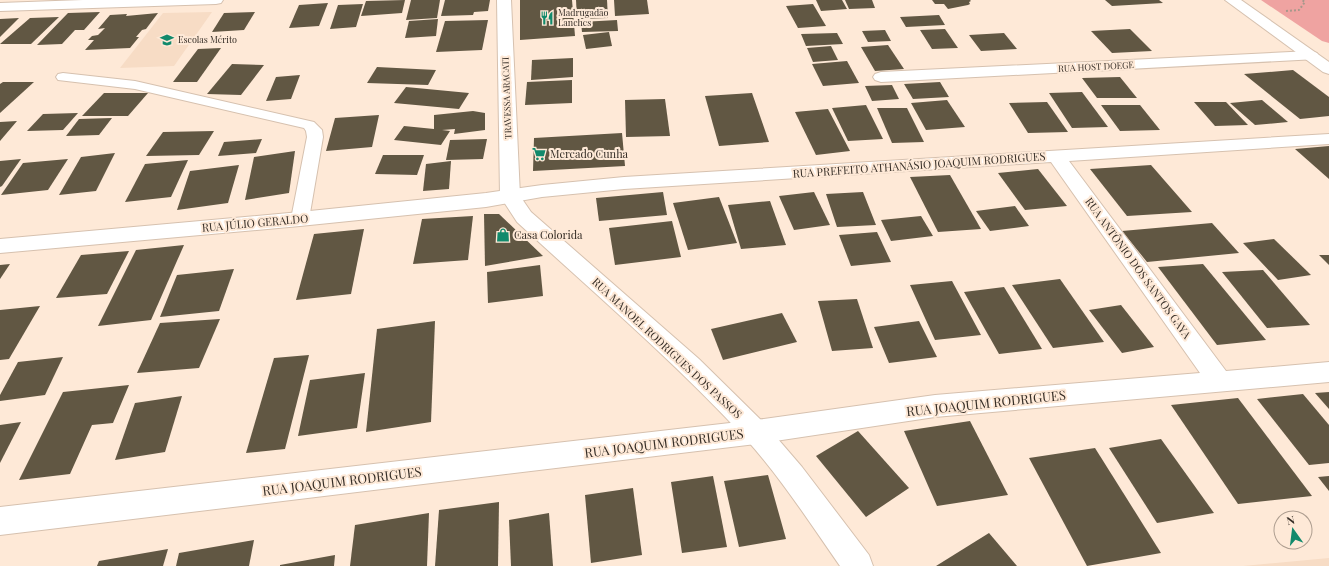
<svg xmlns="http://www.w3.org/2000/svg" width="1329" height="566" viewBox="0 0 1329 566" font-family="'Playfair Display',serif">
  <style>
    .built { fill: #f7dcc5 }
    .green { fill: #efa3a1 }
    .building { fill: #615743 }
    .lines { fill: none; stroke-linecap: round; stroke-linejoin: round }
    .lane-casing { stroke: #d6c1af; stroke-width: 2 }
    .street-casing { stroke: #d6c1af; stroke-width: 2 }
    .secondary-casing { stroke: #d6c1af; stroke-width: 2 }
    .path { stroke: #a7988b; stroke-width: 2; stroke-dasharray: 2 2; stroke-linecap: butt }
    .lane { fill: #fff; fill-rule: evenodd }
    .street { fill: #fff; fill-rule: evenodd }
    .secondary { fill: #fff; fill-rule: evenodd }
    .labels { text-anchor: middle; stroke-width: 4; stroke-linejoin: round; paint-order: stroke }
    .far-poi-label { font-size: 9px; fill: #352d26; stroke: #fee9d7; text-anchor: start }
    .far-street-label { font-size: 9px; fill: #352d26; stroke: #fee9d7 }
    .poi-label { font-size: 11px; fill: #352d26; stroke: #fee9d7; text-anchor: start }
    .street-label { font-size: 11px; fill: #352d26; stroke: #fee9d7 }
    .near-street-label { font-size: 13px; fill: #352d26; stroke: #fee9d7 }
  </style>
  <rect width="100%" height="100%" fill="#fee9d7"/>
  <!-- built -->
  <g class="built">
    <path d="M212 12 174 66 120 68 163 13Z"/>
    <path d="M1329 558V566H1243Z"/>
  </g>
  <!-- green -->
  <path class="green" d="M1261 0H1329V43L1322 41Z"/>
  <!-- building -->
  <g class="building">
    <path d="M405 0 402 13 361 16 366 1Z"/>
    <path d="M411 0H440L437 18 406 20Z"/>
    <path d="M445 0H490L488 11 474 12 473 15 441 16Z"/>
    <path d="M520 0H572L575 36 520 40Z"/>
    <path d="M576 0H607L608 18 577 19Z"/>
    <path d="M614 0H647L649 14 615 16Z"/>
    <path d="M816 0H842L847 9 821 11Z"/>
    <path d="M845 0H872L875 8 849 9Z"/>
    <path d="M932 0H970L971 1 969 2 970 4 968 5 948 9 944 4H935Z"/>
    <path d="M1105 0H1159L1163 3 1112 6Z"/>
    <path d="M328 3 319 26 289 28 299 5Z"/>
    <path d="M363 4 356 27 330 29 338 5Z"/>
    <path d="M813 4 826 26 798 28 786 6Z"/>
    <path d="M100 12 84 30H75L62 44 37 45 68 13Z"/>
    <path d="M255 12 244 30 212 32 224 13Z"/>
    <path d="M158 13 146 29 142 30 136 37H139L130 48 85 50 94 40H88L92 36 98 35 105 28 98 29 110 15 127 14 126 16Z"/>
    <path d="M939 15 945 25 906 27 900 17Z"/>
    <path d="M59 17 31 44H0L30 18Z"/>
    <path d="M19 18 0 37V19Z"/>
    <path d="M438 19 436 36 405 38 409 21Z"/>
    <path d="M488 20 482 50 436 52 445 21Z"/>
    <path d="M617 20 618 31 582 32 581 22Z"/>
    <path d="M945 29 958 48 932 49 920 30Z"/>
    <path d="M1130 29 1152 51 1112 53 1091 31Z"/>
    <path d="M885 30 891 41 868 42 862 31Z"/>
    <path d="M609 32 612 46 586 49 583 35Z"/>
    <path d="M837 33 843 44 806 46 801 34Z"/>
    <path d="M1004 33 1017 49 981 51 969 35Z"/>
    <path d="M888 45 904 69 875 71 861 47Z"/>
    <path d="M831 46 838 60 813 62 807 48Z"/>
    <path d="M221 48 197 82H173L198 49Z"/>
    <path d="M573 58V77L531 80 532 60Z"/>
    <path d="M847 61 859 83 823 86 812 64Z"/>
    <path d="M232 64 264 65 241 95 207 94Z"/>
    <path d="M377 67 436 70 428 85 367 83Z"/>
    <path d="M1293 70 1329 97V116L1300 119 1244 74Z"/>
    <path d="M300 75 291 99 266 101 276 77Z"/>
    <path d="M1120 77 1137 98H1097L1082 78Z"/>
    <path d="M572 80V103L525 105 527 82Z"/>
    <path d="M3 82H34L0 113V84Z"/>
    <path d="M940 82 949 97 913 99 904 84Z"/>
    <path d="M892 85 899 99 872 101 865 86Z"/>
    <path d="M406 87 469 93 459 109 394 103Z"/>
    <path d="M1082 92 1108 127 1072 128 1049 93Z"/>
    <path d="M104 93H148L128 116H82Z"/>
    <path d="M752 93 769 142 719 146 705 96Z"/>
    <path d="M665 99 670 136 626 137 625 100Z"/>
    <path d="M947 100 965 127 926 130 911 103Z"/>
    <path d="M1262 100 1288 122 1255 125 1230 103Z"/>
    <path d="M1047 102 1068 132 1028 133 1009 103Z"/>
    <path d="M1194 102H1226L1248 125 1215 126Z"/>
    <path d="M866 105 883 139 848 141 832 108Z"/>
    <path d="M1101 105H1140L1160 130 1120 131Z"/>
    <path d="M877 108H907L924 142 892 143Z"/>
    <path d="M828 109 850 151 816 155 795 112Z"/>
    <path d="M473 111 485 113V130L454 134 455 129 442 130 450 131 441 145 394 140 404 126 434 129V115Z"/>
    <path d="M78 113 63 130 27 131 43 114Z"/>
    <path d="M379 115 372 147 326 151 335 118Z"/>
    <path d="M112 118 99 135 66 136 79 119Z"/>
    <path d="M17 121 0 141V122Z"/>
    <path d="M214 131 199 155 146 156 163 132Z"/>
    <path d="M622 133 625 166 533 171 534 138Z"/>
    <path d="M262 139 256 153 218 156 224 142Z"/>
    <path d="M487 139 483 159 446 160 450 140Z"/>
    <path d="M1329 146V179L1295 149Z"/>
    <path d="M295 151 289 193 245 200 254 157Z"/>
    <path d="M115 153 96 191 59 195 81 157Z"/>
    <path d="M383 155H424L417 175 375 174Z"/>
    <path d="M21 159 2 186 0 187V161Z"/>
    <path d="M68 159 48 190 1 195 23 163Z"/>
    <path d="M188 160 171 197 125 202 145 164Z"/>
    <path d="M451 161 449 189 423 191 426 164Z"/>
    <path d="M239 165 228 203 177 210 190 171Z"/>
    <path d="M1151 165 1192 212 1127 216 1090 169Z"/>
    <path d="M1038 169 1067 206 1025 210 998 173Z"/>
    <path d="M950 175 981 229 938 232 910 177Z"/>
    <path d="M663 192 667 215 599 221 596 198Z"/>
    <path d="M814 192 830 225 794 230 779 196Z"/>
    <path d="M863 192 876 225 837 227 826 194Z"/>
    <path d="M719 197 737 243 688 250 673 203Z"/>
    <path d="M770 201 786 245 741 249 728 205Z"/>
    <path d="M1015 206 1029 226 990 231 976 211Z"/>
    <path d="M484 214H499L543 256 485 266Z"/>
    <path d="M473 216 468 260 413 264 422 219Z"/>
    <path d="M921 216 933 236 891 241 881 220Z"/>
    <path d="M672 221 681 257 615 265 609 228Z"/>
    <path d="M1212 223 1239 253 1147 262 1122 231Z"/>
    <path d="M364 229 351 294 296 300 314 234Z"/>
    <path d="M877 232 891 262 851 266 839 235Z"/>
    <path d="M1274 239 1311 275 1278 280 1243 243Z"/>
    <path d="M184 245 151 320 98 326 136 250Z"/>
    <path d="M129 251 107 294 56 298 81 255Z"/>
    <path d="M1319 255H1329V265Z"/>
    <path d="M10 264 0 279V265Z"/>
    <path d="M1203 264 1266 340 1217 345 1158 267Z"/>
    <path d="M540 265 543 296 488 303 487 272Z"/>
    <path d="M234 269 219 311 160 317 177 275Z"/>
    <path d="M1263 270 1310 325 1267 328 1222 272Z"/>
    <path d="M1060 279 1104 342 1053 348 1012 285Z"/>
    <path d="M952 281 981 335 935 340 910 285Z"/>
    <path d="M1004 287 1042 349 999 354 964 292Z"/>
    <path d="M857 299 873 348 832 351 818 301Z"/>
    <path d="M1121 305 1154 347 1122 353 1089 310Z"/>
    <path d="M40 306 9 359 0 360V310Z"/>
    <path d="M782 313 797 342 723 360 711 329Z"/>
    <path d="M220 319 199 368 137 373 160 323Z"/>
    <path d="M435 321 431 422 366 432 377 329Z"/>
    <path d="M919 321 937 357 889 363 874 327Z"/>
    <path d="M309 355 285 449 246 453 274 358Z"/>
    <path d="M63 357 45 395 0 401V395L18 362Z"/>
    <path d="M365 373 357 428 298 436 310 380Z"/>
    <path d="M129 385 113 423 92 425 70 474 19 480 63 392Z"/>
    <path d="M1329 392V409L1315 393Z"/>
    <path d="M1303 394 1329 425V463L1309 465 1257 399Z"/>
    <path d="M182 396 165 452 115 460 135 403Z"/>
    <path d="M1238 398 1312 496 1238 504 1171 405Z"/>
    <path d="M970 421 1008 495 937 506 904 431Z"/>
    <path d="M21 422 0 463V425Z"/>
    <path d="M858 431 909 488 866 517 816 456Z"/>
    <path d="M1161 439 1214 513 1157 523 1109 448Z"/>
    <path d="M1095 448 1161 553 1087 566 1029 458Z"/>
    <path d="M768 475 786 539 739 547 724 481Z"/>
    <path d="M713 476 727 547 682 553 671 482Z"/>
    <path d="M1329 476V491L1318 477Z"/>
    <path d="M633 488 642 555 591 563 585 495Z"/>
    <path d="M499 502 498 566H435L439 510Z"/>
    <path d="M429 513 427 566H350L355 525Z"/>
    <path d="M549 513 553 566H511L509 520Z"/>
    <path d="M989 533 1017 566H936Z"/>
    <path d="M254 540 249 566H176L179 553Z"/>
    <path d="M168 549 163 566H97L99 561Z"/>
    <path d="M335 555 334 566H280V565Z"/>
  </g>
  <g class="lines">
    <!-- lane casing -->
    <g class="lane-casing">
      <path id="lane" d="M63 73 135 81 314 122 322 130 323 137 309 219 306 223 300 225 294 223 291 219 307 137 306 131 304 128 135 89 58 80 56 77 58 74Z"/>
    </g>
    <!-- street casing -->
    <g class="street-casing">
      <g id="street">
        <path d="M1311 51 1317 53 1319 56 1317 59 881 82 875 80 873 77 875 74 881 72Z"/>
        <path d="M1329 134V144L1069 161 1226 371 1329 362V382L935 417 756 444 0 535V507L756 420 935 395 1200 373 1051 162 624 189 542 197 486 207 300 226 0 253V239L300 212 486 193 542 185 624 177Z"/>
      </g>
    </g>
    <!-- secondary casing -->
    <g class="secondary-casing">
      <g id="secondary">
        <path d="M83 0H223L221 3 216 4 0 11V3Z"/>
        <path d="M497 0H511L520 196 531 212 699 359 765 424 802 467 869 555 873 566H840C810 523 781 478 746 439 675 362 594 293 517 222L500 196Z"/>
        <path d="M1225 0H1241L1329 62V74L1323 72Z"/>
      </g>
    </g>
    <!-- path -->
    <path class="path" d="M1286 11 1299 10 1305 2 1302 0"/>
    <!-- lane -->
    <use href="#lane" class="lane"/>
    <!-- street -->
    <use href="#street" class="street"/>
    <!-- secondary -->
    <use href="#secondary" class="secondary"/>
  </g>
  <!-- icons -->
  <defs>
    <g id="restaurant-bare" transform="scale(1.08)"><path d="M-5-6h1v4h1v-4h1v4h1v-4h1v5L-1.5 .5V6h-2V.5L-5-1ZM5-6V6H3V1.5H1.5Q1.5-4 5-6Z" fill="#128a6c" stroke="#fee9d7" stroke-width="2.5" paint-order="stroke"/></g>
    <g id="university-bare" transform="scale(1.08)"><path d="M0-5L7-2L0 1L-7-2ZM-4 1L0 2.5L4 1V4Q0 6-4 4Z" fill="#128a6c" stroke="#fee9d7" stroke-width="2.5" paint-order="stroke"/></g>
    <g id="supermarket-bare" transform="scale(1.08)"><path d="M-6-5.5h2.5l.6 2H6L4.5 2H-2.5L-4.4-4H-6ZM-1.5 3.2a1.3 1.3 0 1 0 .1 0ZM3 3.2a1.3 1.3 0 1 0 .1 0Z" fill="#128a6c" stroke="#fee9d7" stroke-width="2.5" paint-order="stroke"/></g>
    <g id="shop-bare" transform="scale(1.08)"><path d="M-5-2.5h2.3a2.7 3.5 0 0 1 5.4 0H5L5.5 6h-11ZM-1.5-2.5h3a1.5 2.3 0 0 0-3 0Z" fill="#128a6c" stroke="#fee9d7" stroke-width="2.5" paint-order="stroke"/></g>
  </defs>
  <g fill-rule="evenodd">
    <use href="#restaurant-bare" x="547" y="18"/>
    <use href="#university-bare" x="167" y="40"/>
    <use href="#supermarket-bare" x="539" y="154"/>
    <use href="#shop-bare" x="503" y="235"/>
  </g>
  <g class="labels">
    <!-- far-poi labels -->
    <g class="far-poi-label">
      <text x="558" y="16">Madrugadão<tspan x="558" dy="10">Lanches</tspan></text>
      <text x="178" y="43">Escolas Mérito</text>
    </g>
    <!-- far-street labels -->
    <g class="far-street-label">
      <text transform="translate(1096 67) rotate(-3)" y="3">RUA HOST DOEGE</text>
      <text transform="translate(507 98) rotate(-92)" y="3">TRAVESSA ARACATI</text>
    </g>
    <!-- poi labels -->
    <g class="poi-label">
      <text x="550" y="158">Mercado Cunha</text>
      <text x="514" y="239">Casa Colorida</text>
    </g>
    <!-- street labels -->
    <g class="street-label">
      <text transform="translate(919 165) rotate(-4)" y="4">RUA PREFEITO ATHANÁSIO JOAQUIM RODRIGUES</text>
      <text transform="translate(255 223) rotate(-5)" y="4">RUA JÚLIO GERALDO</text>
      <text transform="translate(1138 268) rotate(54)" y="4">RUA ANTÔNIO DOS SANTOS GAYA</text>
      <text transform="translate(667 348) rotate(43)" y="4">RUA MANOEL RODRIGUES DOS PASSOS</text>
    </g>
    <!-- near-street labels -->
    <g class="near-street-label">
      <text transform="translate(986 403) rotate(-6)" y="5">RUA JOAQUIM RODRIGUES</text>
      <text transform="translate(664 443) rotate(-7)" y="5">RUA JOAQUIM RODRIGUES</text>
      <text transform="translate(342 481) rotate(-7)" y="5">RUA JOAQUIM RODRIGUES</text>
    </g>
  </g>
  <!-- north arrow -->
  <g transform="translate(1293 530) rotate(346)"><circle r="19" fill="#fee9d7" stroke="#ae9e90"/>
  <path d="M0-3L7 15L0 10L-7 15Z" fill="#128a6c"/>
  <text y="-6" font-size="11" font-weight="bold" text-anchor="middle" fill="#352d26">N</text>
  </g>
</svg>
